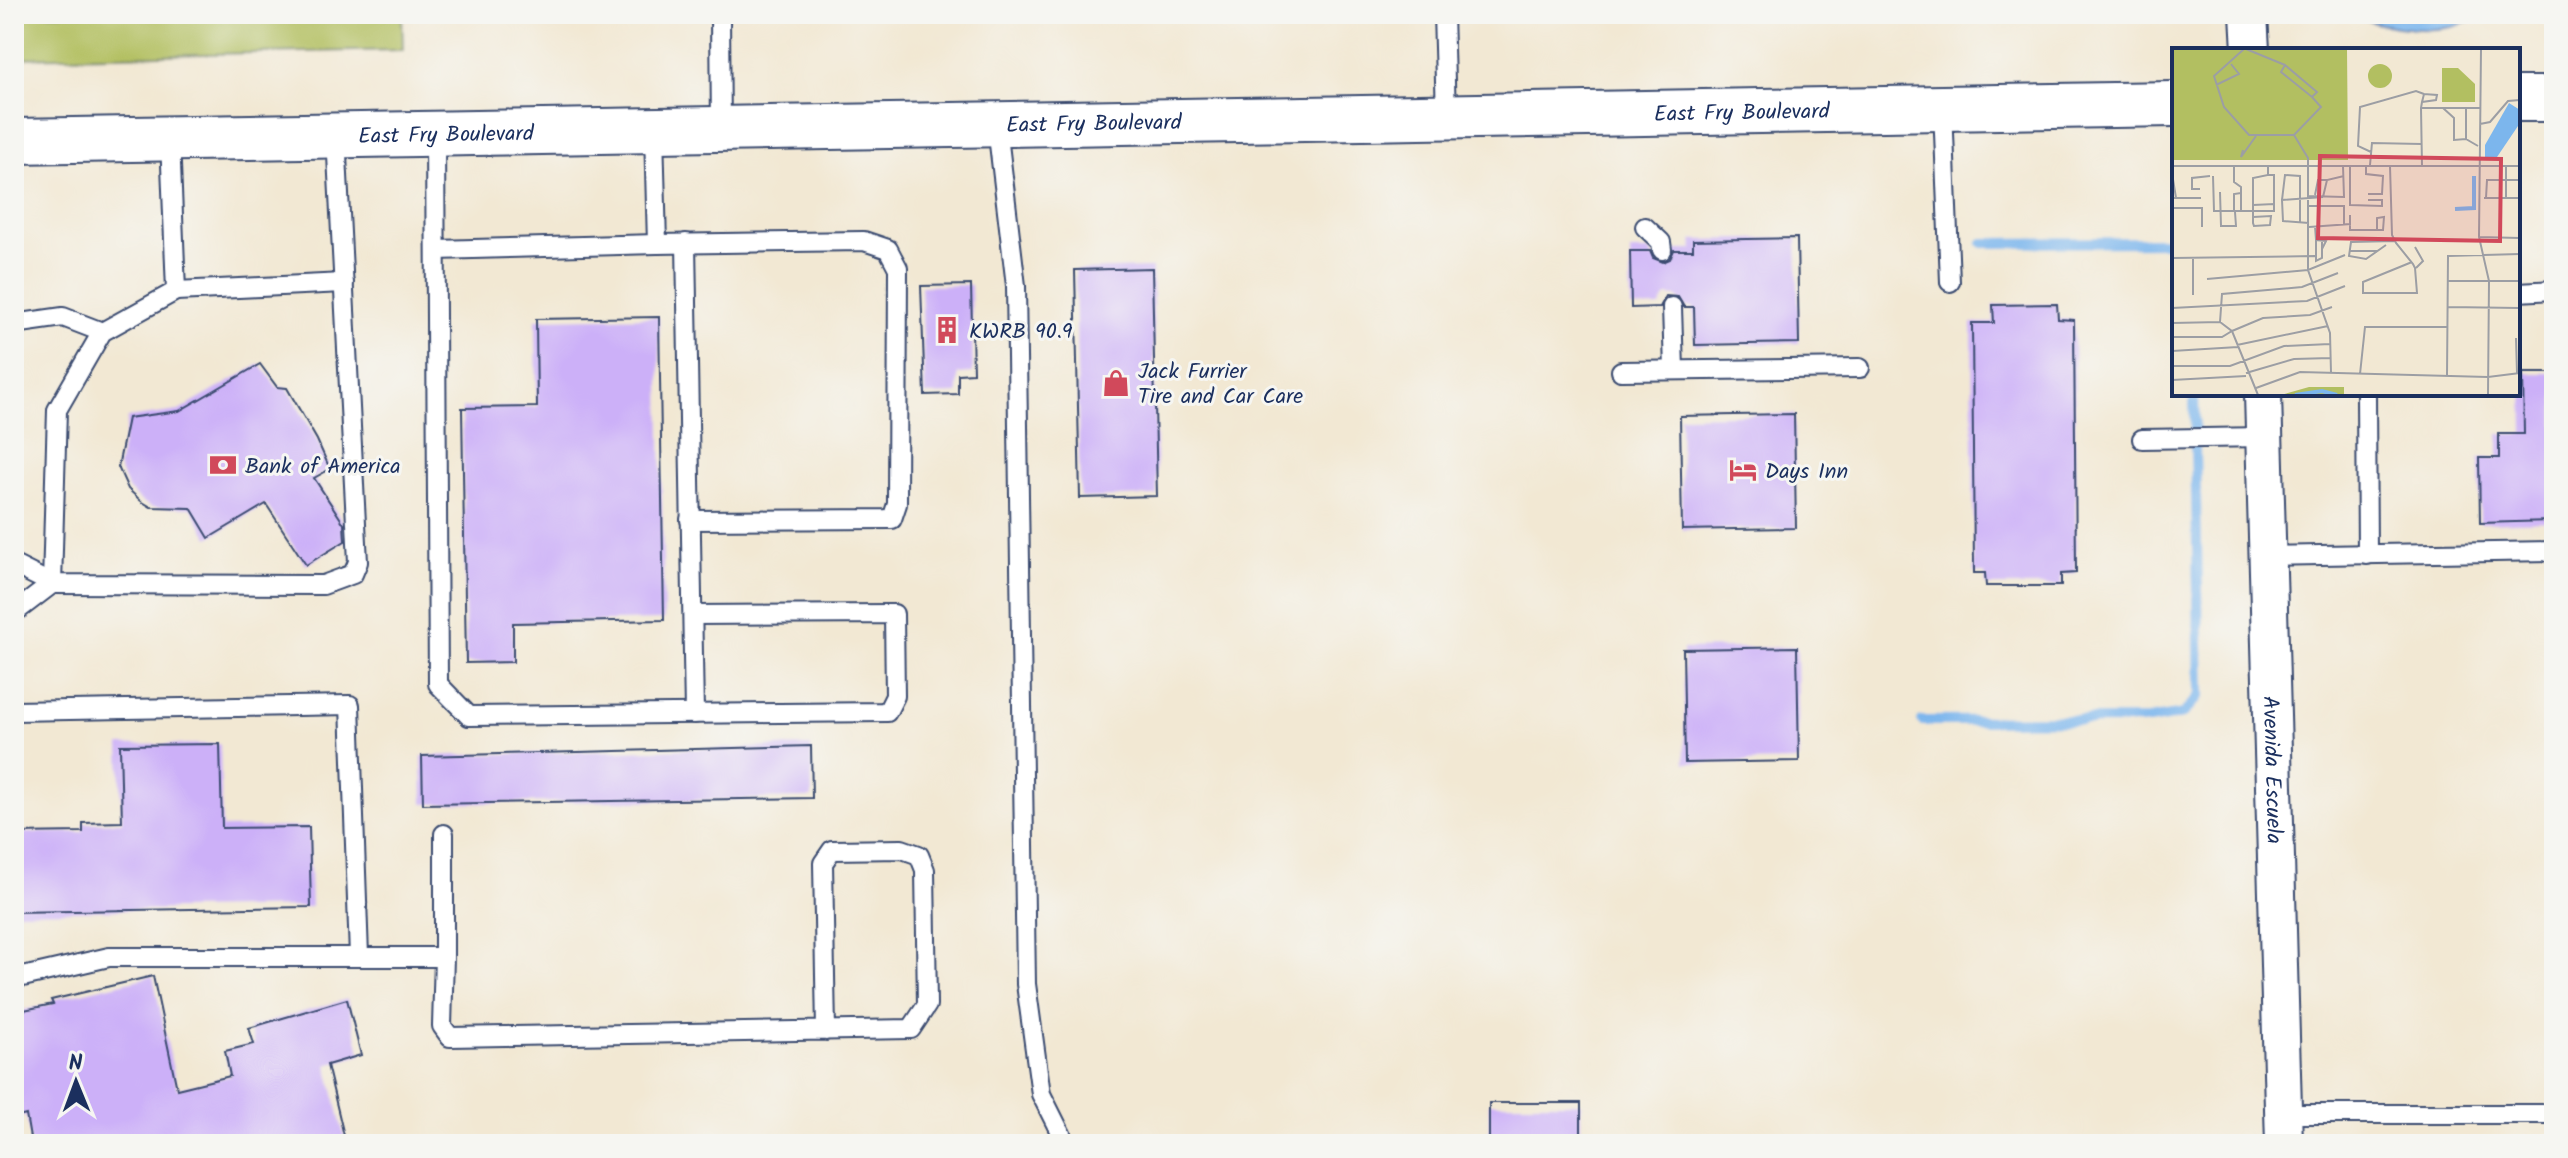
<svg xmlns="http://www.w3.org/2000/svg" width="2568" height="1158" viewBox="0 0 2568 1158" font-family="Kalam,sans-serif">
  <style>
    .green { fill: #b2bf61; stroke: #667760; stroke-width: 2 }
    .water { fill: #7cb6ed; stroke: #4c72a6; stroke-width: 2 }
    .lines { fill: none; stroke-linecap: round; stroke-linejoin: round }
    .stream { stroke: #7cb6ed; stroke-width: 10 }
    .building { fill: #ccb0f8 }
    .service-casing { stroke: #3b4b70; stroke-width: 22 }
    .minor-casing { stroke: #3b4b70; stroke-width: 40 }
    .secondary-casing { stroke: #3b4b70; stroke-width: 48 }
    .service { stroke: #fff; stroke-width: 18 }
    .minor { stroke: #fff; stroke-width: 36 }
    .secondary { stroke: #fff; stroke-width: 44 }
    .labels { text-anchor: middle; stroke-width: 6; stroke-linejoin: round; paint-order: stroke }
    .street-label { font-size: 22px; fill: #1b2f5e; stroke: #f6f6f2 }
    .poi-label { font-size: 22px; fill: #1b2f5e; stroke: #f6f6f2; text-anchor: start }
    .inset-river { fill: none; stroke: #7cb6ed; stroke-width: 4 }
    .inset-road { fill: none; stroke: #9c9ea4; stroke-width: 2 }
    .view { fill: #d1495b; fill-opacity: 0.15; stroke: #d1495b; stroke-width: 4 }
    .inset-edge { fill: none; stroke: #1b2f5e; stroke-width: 4 }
  </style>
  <rect width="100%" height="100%" fill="#f6f6f2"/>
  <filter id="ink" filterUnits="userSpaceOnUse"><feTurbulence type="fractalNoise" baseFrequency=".0125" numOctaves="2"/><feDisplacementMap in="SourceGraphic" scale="16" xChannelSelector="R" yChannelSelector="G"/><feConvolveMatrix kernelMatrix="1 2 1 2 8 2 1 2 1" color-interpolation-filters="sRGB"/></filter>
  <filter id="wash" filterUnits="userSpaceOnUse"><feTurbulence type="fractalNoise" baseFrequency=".006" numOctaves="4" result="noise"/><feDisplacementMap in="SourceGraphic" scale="32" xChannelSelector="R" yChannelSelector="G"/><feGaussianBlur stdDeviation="1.8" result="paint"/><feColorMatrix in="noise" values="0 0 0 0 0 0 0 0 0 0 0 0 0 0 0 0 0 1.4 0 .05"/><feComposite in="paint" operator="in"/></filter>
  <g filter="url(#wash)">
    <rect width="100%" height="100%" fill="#f2e8d3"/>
    <!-- green -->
    <path class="green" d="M14 14H402L403 50 14 58Z"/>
    <!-- water -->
    <path class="water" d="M2342 14H2479C2449 42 2377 25 2342 14Z"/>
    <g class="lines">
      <!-- stream -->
      <g class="stream">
        <path d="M1983 243 2174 242"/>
        <path d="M1922 721 2149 720 2183 714 2200 695 2194 394"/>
      </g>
    </g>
    <g id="blocks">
      <!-- building -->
      <g class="building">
        <path d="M1797 238 1799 343 1695 345 1694 307H1684L1678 297 1666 296 1660 307 1631 308 1630 251H1650L1653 258 1663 262 1670 259 1674 250H1693V240Z"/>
        <path d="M1152 268 1157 496 1080 498 1075 270Z"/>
        <path d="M971 285 973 373 958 374V394L925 395 921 286Z"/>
        <path d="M2057 304 2058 319 2074 320 2076 573 2061 574V586H1986L1985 573H1974L1972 323H1994L1993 305Z"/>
        <path d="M659 317 664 620 513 623V662L466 663 462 408 537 407 536 319Z"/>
        <path d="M260 364 277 387 287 388 317 440 330 469 314 478 344 524 345 541 306 565 266 504 209 538 191 508 151 507 141 501 128 489 118 467 128 418 179 411Z"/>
        <path d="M2523 373H2554V521L2480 523 2479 458H2499V434H2524Z"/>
        <path d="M1794 414 1796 528 1682 530 1680 416Z"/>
        <path d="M1797 647 1799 761 1685 763 1683 649Z"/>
        <path d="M220 744 222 828 309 827 311 907 14 912V833L83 832V823L122 822 120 745Z"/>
        <path d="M811 746 812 798 423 804 422 756Z"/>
        <path d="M153 976 177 1089 230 1076 225 1051 254 1044 249 1028 347 999 361 1055 327 1065 346 1144H139L130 1138 102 1144H31L26 1115 14 1118V1012L53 1004 51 1000Z"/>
        <rect x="1489" y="1103" width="92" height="41"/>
      </g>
    </g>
  </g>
  <g filter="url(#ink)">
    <use href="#blocks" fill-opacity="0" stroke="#3b4b70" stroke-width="2"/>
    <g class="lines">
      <!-- service casing -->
      <g class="service-casing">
        <g id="service">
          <path d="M720 14 721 131"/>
          <path d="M1443 14 1446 115"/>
          <path d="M1943 108 1950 282"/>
          <path d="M997 127 1016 286 1026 984 1041 1094 1066 1144"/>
          <path d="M654 132 657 244 864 241 888 249 898 268 897 504 892 519 690 520"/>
          <path d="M435 135 438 684 469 716 887 712 895 696 894 614 693 615"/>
          <path d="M170 139 176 291"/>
          <path d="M1645 227 1661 242 1662 250"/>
          <path d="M686 243 694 714"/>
          <path d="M436 250 657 244"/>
          <path d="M2518 292 2554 290"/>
          <path d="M1672 307 1674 370"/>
          <path d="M14 324 63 317 102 332"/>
          <path d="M1621 371 1860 368"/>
          <path d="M2366 394 2367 555"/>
          <path d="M2142 439 2264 437"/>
          <path d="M2267 556 2554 551"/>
          <path d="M14 565 52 584 323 585 353 574 358 562 336 136"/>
          <path d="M52 584 57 410 102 332 176 291 344 283"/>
          <path d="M14 613 52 584"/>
          <path d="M14 711 350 705 359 956"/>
          <path d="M444 957 442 1026 450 1037 911 1029 927 1005 925 870 919 855 902 849 832 850 823 863 826 1031"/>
          <path d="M14 979 109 957H444V834"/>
          <path d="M2282 1114H2554"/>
        </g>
      </g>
      <!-- minor casing -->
      <g class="minor-casing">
        <g id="minor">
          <path d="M2249 14 2251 50"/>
          <path id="s1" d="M2263 394 2284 1144"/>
        </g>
      </g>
      <!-- secondary casing -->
      <g class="secondary-casing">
        <g id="secondary">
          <path d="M2518 99H2554"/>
          <path id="s2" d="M14 141 2174 104"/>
        </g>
      </g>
      <!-- service -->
      <use href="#service" class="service"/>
      <!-- minor -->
      <use href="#minor" class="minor"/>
      <!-- secondary -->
      <use href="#secondary" class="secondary"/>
    </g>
  </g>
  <!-- icons -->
  <defs>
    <g id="building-bare" transform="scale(2.16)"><path d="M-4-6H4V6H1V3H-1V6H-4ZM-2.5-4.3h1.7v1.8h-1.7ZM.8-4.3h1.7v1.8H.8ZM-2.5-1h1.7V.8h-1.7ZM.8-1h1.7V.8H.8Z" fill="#d1495b" stroke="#f6f6f2" stroke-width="2.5" paint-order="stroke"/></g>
    <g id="shop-bare" transform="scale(2.16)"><path d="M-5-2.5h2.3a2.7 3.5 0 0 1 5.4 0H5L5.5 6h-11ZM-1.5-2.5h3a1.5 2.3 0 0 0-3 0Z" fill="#d1495b" stroke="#f6f6f2" stroke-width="2.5" paint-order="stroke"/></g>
    <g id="bank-bare" transform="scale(2.16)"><path d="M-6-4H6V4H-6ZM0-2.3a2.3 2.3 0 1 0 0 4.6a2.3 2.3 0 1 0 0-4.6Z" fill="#d1495b" stroke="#f6f6f2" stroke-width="2.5" paint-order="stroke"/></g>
    <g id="hotel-bare" transform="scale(2.16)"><path d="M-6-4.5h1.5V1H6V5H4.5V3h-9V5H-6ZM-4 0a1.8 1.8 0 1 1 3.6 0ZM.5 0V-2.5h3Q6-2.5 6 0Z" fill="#d1495b" stroke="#f6f6f2" stroke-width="2.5" paint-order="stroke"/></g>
  </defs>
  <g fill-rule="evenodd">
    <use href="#building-bare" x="947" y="330"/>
    <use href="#shop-bare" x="1116" y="383"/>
    <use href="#bank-bare" x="223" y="465"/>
    <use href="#hotel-bare" x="1743" y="470"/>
  </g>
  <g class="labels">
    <!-- street labels -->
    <g class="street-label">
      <text dy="8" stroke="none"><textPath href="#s2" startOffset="1728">East Fry Boulevard</textPath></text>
      <text dy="8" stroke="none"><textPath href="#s2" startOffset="1080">East Fry Boulevard</textPath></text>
      <text dy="8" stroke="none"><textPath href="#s2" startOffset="432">East Fry Boulevard</textPath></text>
      <text dy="8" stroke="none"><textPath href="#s1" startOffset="376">Avenida Escuela</textPath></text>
    </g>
    <!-- poi labels -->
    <g class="poi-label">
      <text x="969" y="338">KWRB 90.9</text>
      <text x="1138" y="378">Jack Furrier<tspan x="1138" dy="25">Tire and Car Care</tspan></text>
      <text x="245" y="473">Bank of America</text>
      <text x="1765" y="478">Days Inn</text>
    </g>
  </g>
  <!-- overview -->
  <g transform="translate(2172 48)">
    <rect width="348" height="348" fill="#f2e8d3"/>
    <path d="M0 1H175L176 112H0ZM196 28a12 12 0 1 1 24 0a12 12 0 1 1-24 0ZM270 20H286L303 36V54H270ZM137 339H172V347H109Z" fill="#b2bf61"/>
    <path d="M337 55 348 62V75L323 112H313V97Z" fill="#7cb6ed"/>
    <path class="inset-river" d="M283 161 302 160V128M123 347 150 343 165 347"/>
    <path class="inset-road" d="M72 1 42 28 52 59 77 87H122L149 59 140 49M74 1 113 17M309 1 307 189 317 233 316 347M113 17 145 44 140 49 109 24ZM44 37 67 26 59 16M249 60H309M271 60 282 70V92L294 91M294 60V91L306 98M308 76 318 74 336 53 348 52M122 87 136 110V222L158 285 159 325M71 102 69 109 84 88M199 104 186 98 188 59 244 43 252 46M198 117 200 95 250 96M0 118H348M178 118V157L210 158V152H196M194 118V126L211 128 210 146H196M218 118 220 187 224 195 241 216 243 220 245 245H191V234L240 214M250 118 249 60 250 54 252 46 265 47 264 52 250 54M334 118V150M62 119V134L69 139V164M0 125 4 150M96 127H102V156M41 128 42 163H102V156L81 157M28 141H20V130L38 128M48 144 49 178H64L63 164M143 147 146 132H155M136 148 172 149 171 118M151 149 155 132 172 128M0 150H29M312 150H348M314 150 315 132H348M110 152 113 127 128 128V175M137 158H172V176M0 160H30V179M62 164V146L69 145M81 169 99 168 98 177 82 178 81 175V130L96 127V118M137 175 111 173 110 152 151 149M178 176V182H211L212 169 205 170V182M143 178 144 192 154 193 150 201M137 179 178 176V167M307 189 348 190M144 192V213L150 210V192M214 197 194 211 177 208 179 194 223 193M243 199 251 213 244 220M177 203H205M0 210 143 208M35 231 136 222 173 207M275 233H348M21 247V210M276 259 348 260M0 260 135 253 173 238M48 274 50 246 130 239 166 225M0 275 48 274 60 283 91 270 138 267 160 259M0 289H50L60 283 86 347M344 290 345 325M65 297 156 278M0 303 66 299M0 318H58L112 298 158 296M74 325 122 311 159 310M188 326 193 279H275M275 328 276 208 348 206M0 332 74 328M84 340 128 324 316 329 348 325M0 347H34"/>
    <path class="view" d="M148 108 329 111 328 193 146 190Z"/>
    <rect width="348" height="348" class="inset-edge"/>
  </g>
  <!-- margin -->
  <rect width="2568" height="1158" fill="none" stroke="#f6f6f2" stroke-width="48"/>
  <!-- north arrow -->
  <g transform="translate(76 1082) rotate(359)" stroke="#f6f6f2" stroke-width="6" paint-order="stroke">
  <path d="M0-6L14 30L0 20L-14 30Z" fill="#1b2f5e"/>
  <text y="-12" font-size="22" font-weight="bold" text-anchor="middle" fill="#1b2f5e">N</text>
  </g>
</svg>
